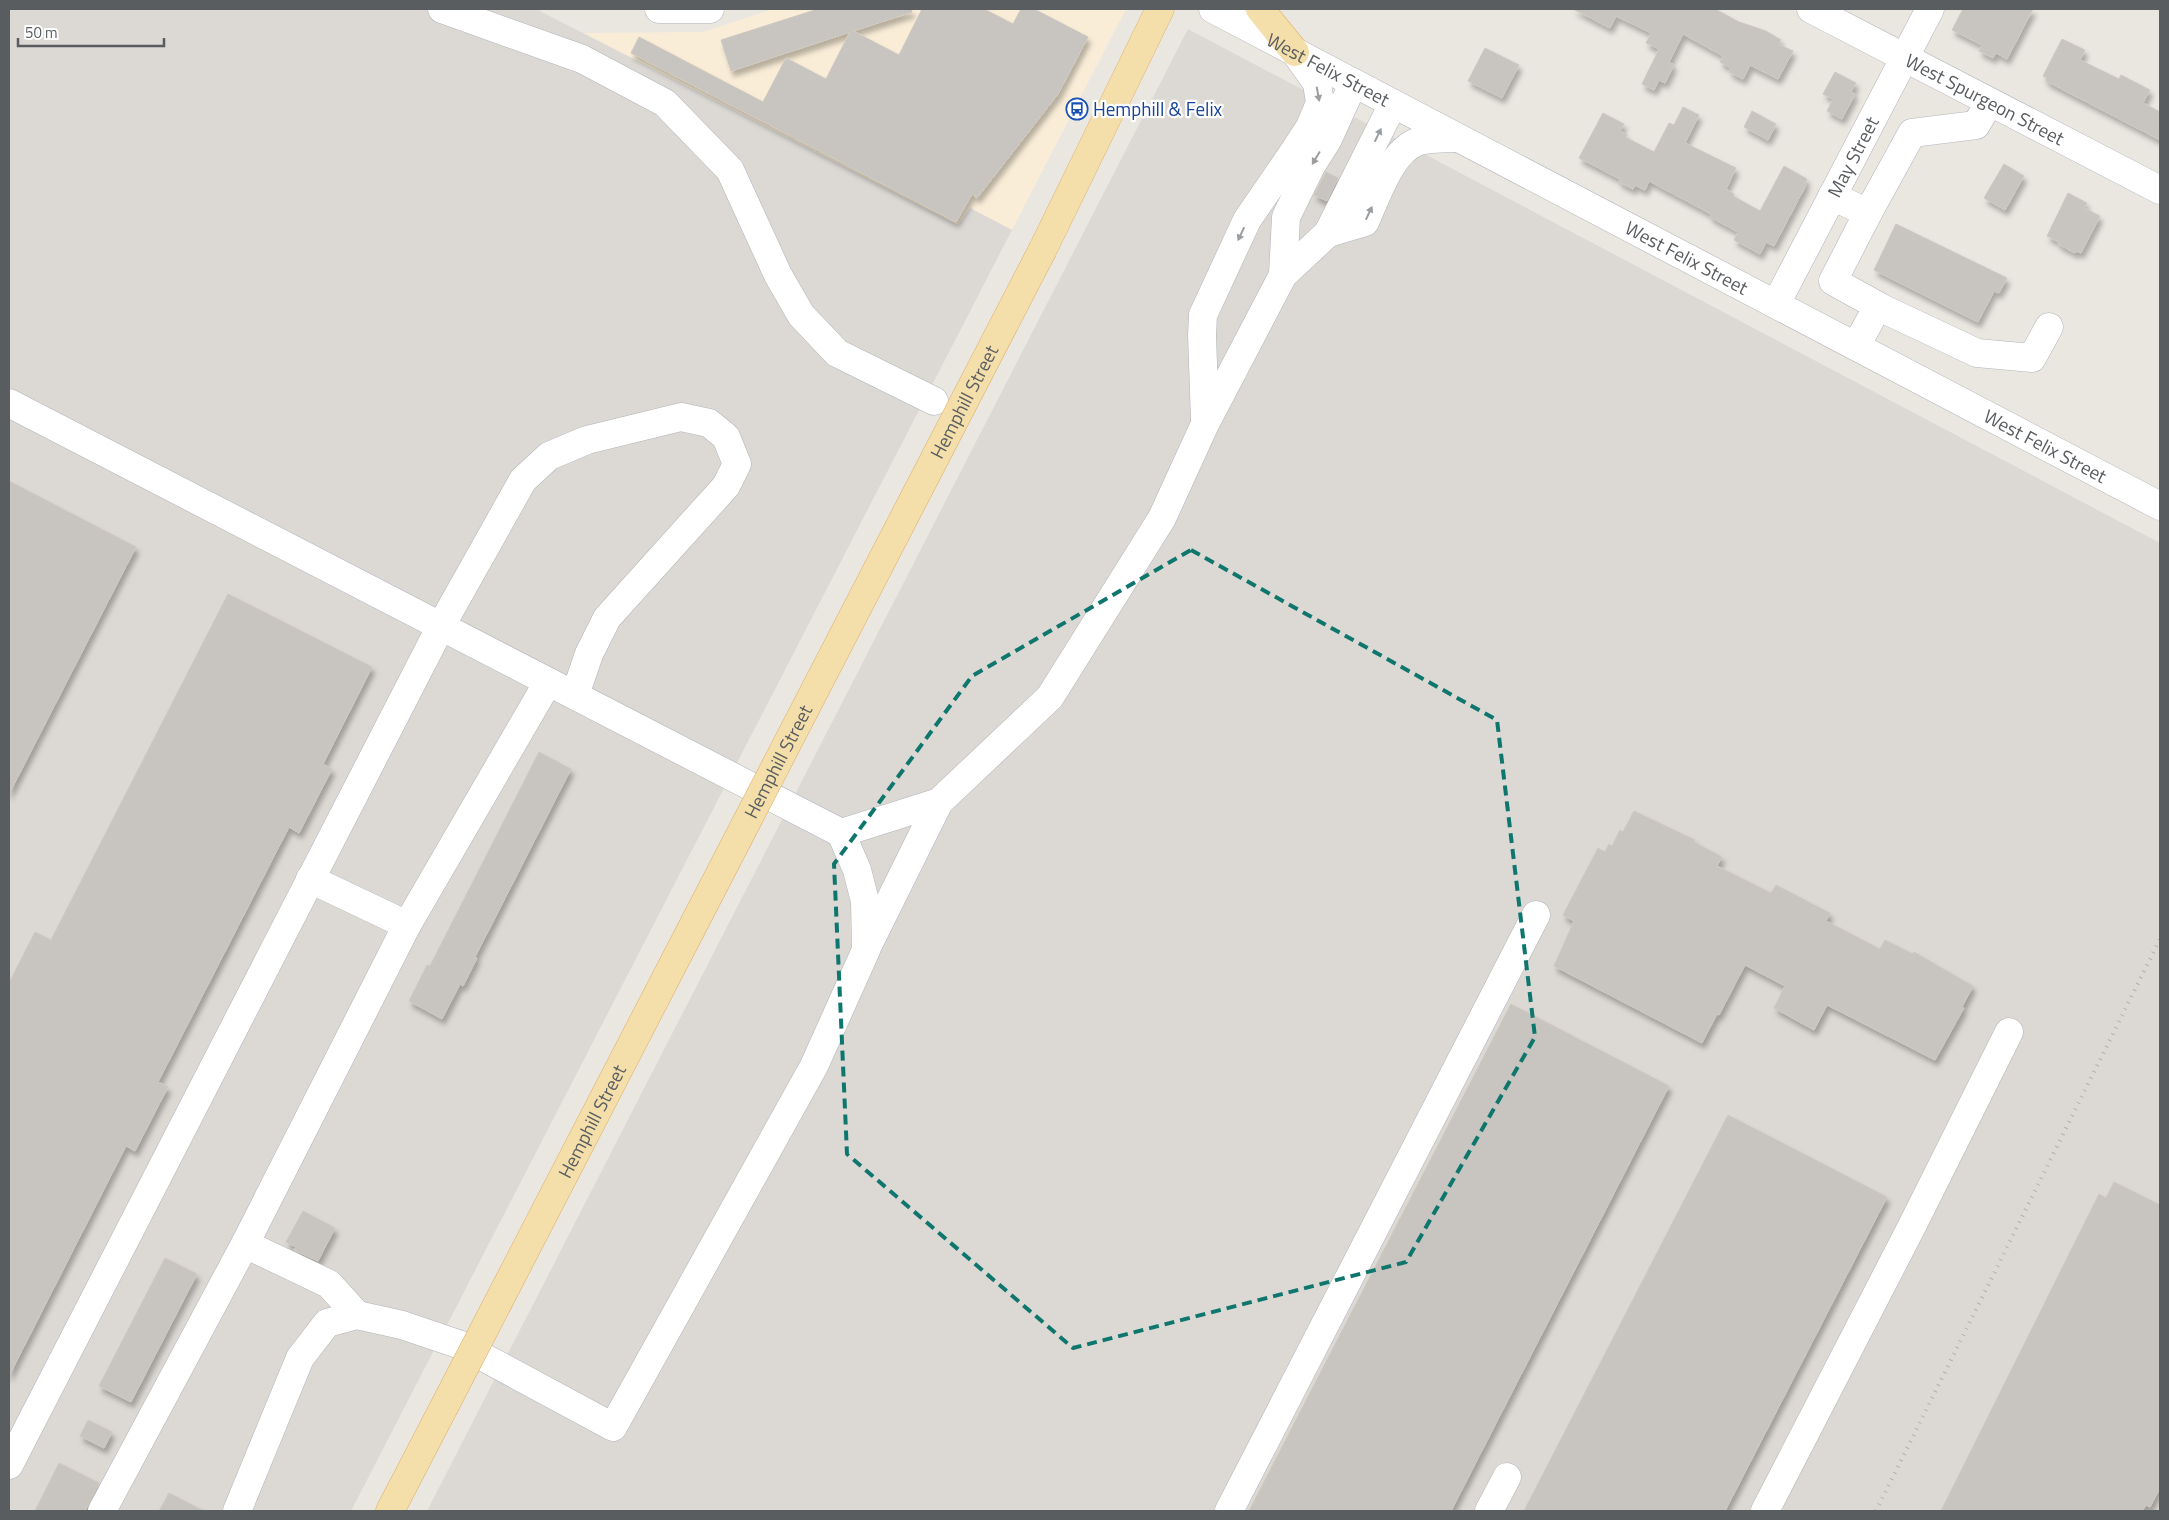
<svg xmlns="http://www.w3.org/2000/svg" width="2169" height="1520" viewBox="0 0 2169 1520" font-family="'Titillium Web',sans-serif">
  <style>
    .commercial { fill: #f9edd7 }
    .industrial { fill: #dcd9d5 }
    .building { fill: #c8c4c0; stroke: #cec8c0; filter: url(#shadow) }
    .lines { fill: none; stroke-linecap: round; stroke-linejoin: round }
    .minor-casing { stroke: #b1b4b7; stroke-width: 29 }
    .major-casing { stroke: #dfad65; stroke-width: 29 }
    .minor { stroke: #fff; stroke-width: 28 }
    .major { stroke: #f4dfab; stroke-width: 28 }
    .rail { stroke: #afb0b0; stroke-width: 4; stroke-dasharray: 1 6; stroke-linecap: butt }
    .major-bridge-casing { stroke: #dfad65; stroke-width: 29; stroke-linecap: butt }
    .major-bridge { stroke: #f4dfab; stroke-width: 28 }
    .oneway { fill: #9b9ea0 }
    .marked { fill: none; stroke: #0f766e; stroke-width: 4; stroke-dasharray: 10 6; stroke-linejoin: round }
    .labels { text-anchor: middle; stroke-width: 4.5; stroke-linejoin: round; paint-order: stroke }
    .street-label { font-size: 19px; fill: #595d60; stroke: #fff }
    .transit-label { font-size: 19px; fill: #164399; stroke: #fff; text-anchor: start }
  </style>
  <defs>
    <filter id="shadow"><feDropShadow dx="3" dy="5.5" stdDeviation="2.5" flood-color="#0004"/></filter>
  </defs>
  <rect width="100%" height="100%" fill="#eae7e1"/>
  <!-- commercial -->
  <path class="commercial" d="M773 9H1126L1012 230 970 208 958 225 583 33 703 32Z"/>
  <!-- industrial -->
  <g class="industrial">
    <path d="M9 9H536L958 225 970 208 1012 230 351 1511H9Z"/>
    <path d="M1188 29 2160 543V1511H427Z"/>
  </g>
  <!-- building -->
  <g class="building">
    <path d="M818 9H911L912 12 853 31 899 55 922 9H984L1013 24 1021 9H1034L1088 37 1058 94 977 198 972 194 956 222 631 53 639 37 763 102 786 58 826 79 850 32 731 71 721 40Z"/>
    <path d="M1573 9H1715L1739 22 1766 31 1781 40 1778 44 1793 51 1778 79 1750 65 1743 79 1729 72 1731 68 1720 62 1723 56 1683 34 1669 62 1674 65 1665 83 1659 80 1654 90 1642 84 1659 49 1646 43 1651 33 1616 16 1610 28Z"/>
    <path d="M1963 9H2033L2007 59 1996 53 1993 58 1979 51 1982 45 1952 30Z"/>
    <path d="M2062 39 2085 50 2080 60 2119 79 2121 75 2150 90 2143 103 2160 112V140L2046 81 2047 78 2043 76Z"/>
    <path d="M1485 48 1519 65 1502 98 1468 81Z"/>
    <path d="M1835 72 1856 83 1851 92 1855 94 1842 119 1827 111 1833 99 1823 94Z"/>
    <path d="M1683 107 1699 115 1685 143 1736 168 1726 189 1734 194 1733 196 1760 211 1784 166 1807 179 1805 184 1806 185 1774 246 1766 242 1760 254 1734 240 1738 232 1710 217 1711 214 1649 181 1645 190 1635 185 1633 189 1619 182 1620 179 1579 158 1603 113 1624 124 1620 131 1627 135 1625 137 1654 152 1669 123 1674 125Z"/>
    <path d="M1752 111 1776 124 1768 140 1744 127Z"/>
    <path d="M2004 164 2024 176 2005 210 1984 198Z"/>
    <path d="M1326 172 1338 178 1327 201 1314 195Z"/>
    <path d="M2068 193 2087 203 2084 208 2100 216 2081 253 2076 251 2075 253 2058 244 2059 242 2047 236Z"/>
    <path d="M1896 224 2007 278 1999 293 1994 291 1978 322 1874 270Z"/>
    <path d="M9 481 136 547 9 794Z"/>
    <path d="M228 594 372 667 323 764 332 769 299 833 289 827 158 1082 168 1087 135 1151 126 1146 9 1376V983L35 932 51 940Z"/>
    <path d="M539 752 571 769 475 957 477 958 463 986 460 984 442 1019 409 1001 427 965 430 966Z"/>
    <path d="M1634 811 1695 840 1694 842 1722 857 1717 866 1771 893 1776 885 1830 913 1826 921 1880 949 1885 940 1913 954 1914 952 1973 986 1962 1007 1964 1008 1935 1060 1827 1005 1814 1030 1774 1008 1785 986 1745 965 1719 1015 1717 1014 1702 1043 1554 966 1574 921 1563 915 1598 848 1605 852 1609 844 1612 846 1620 830 1623 832Z"/>
    <path d="M1511 1004 1669 1086 1451 1511H1249Z"/>
    <path d="M1728 1115 1887 1197 1725 1511H1524Z"/>
    <path d="M2114 1182 2160 1205V1488L2150 1507 2146 1505 2142 1511H1941L2099 1194 2106 1198Z"/>
    <path d="M303 1211 335 1228 318 1261 294 1250 296 1247 286 1242Z"/>
    <path d="M165 1258 197 1274 131 1402 99 1386Z"/>
    <path d="M88 1420 112 1432 104 1448 80 1436Z"/>
    <path d="M59 1463 99 1483 85 1511H35Z"/>
    <path d="M169 1493 204 1511H159Z"/>
  </g>
  <g class="lines">
    <!-- minor casing -->
    <g class="minor-casing">
      <g id="minor">
        <path d="M442 9 582 59 665 103 730 170 778 275 801 315 837 353 934 401"/>
        <path d="M659 9H710"/>
        <path id="s1" d="M1213 9 2160 506"/>
        <path id="s2" d="M1811 9 2160 190"/>
        <path d="M1832 196 1868 213 1833 281 1878 306 1856 346"/>
        <path d="M1868 213 1912 133 1976 125 1989 103"/>
        <path d="M1328 233 1365 222C1376 198 1391 150 1419 141 1431 138 1446 138 1458 138"/>
        <path d="M1283 275 1286 217 1311 166 1328 139 1353 84"/>
        <path id="s3" d="M1776 304 1930 9"/>
        <path d="M1875 305 1977 353 2032 358 2049 327"/>
        <path d="M9 403 841 833 857 870 865 901 866 950 814 1066 613 1427 461 1345 402 1325 357 1315 327 1323 300 1358 237 1511"/>
        <path d="M1205 420 1202 335 1203 315 1247 220 1295 150 1310 127 1320 103 1317 83 1297 55"/>
        <path d="M841 833 939 802 1050 697 1162 518 1205 424 1283 275 1328 233 1393 104"/>
        <path d="M310 879 407 925"/>
        <path d="M867 947 939 802"/>
        <path d="M357 1315 329 1284 245 1244 407 925 548 682"/>
        <path d="M9 1465 441 626 523 480 549 456 587 440 681 417 709 423 726 437 737 464 726 486 607 618 589 654 575 695"/>
        <path d="M102 1511 245 1244"/>
        <path d="M1229 1511 1536 915"/>
        <path d="M1489 1511 1507 1477"/>
        <path d="M1765 1511 1912 1226 2009 1032"/>
      </g>
    </g>
    <!-- major casing -->
    <g class="major-casing">
      <g id="major">
        <path d="M1260 9 1295 52"/>
        <path d="M1043 249 1160 9"/>
        <path d="M390 1511 443 1409"/>
      </g>
    </g>
    <!-- minor -->
    <use href="#minor" class="minor"/>
    <!-- major -->
    <use href="#major" class="major"/>
    <!-- rail -->
    <path class="rail" d="M1876 1511 2160 939"/>
    <!-- major-bridge casing -->
    <g class="major-bridge-casing">
      <g id="major-bridge">
        <path id="s4" d="M443 1409 1043 249"/>
      </g>
    </g>
    <!-- major-bridge -->
    <use href="#major-bridge" class="major-bridge"/>
  </g>
  <!-- one-way arrows -->
  <defs><path id="oneway-solid" d="M-6-.8H1V-3.2L6.5 0L1 3.2V.8H-6Z" transform="scale(1.25)"/></defs>
  <g class="oneway">
    <use href="#oneway-solid" transform="translate(1318 94) rotate(80)"/>
    <use href="#oneway-solid" transform="translate(1378 135) rotate(-64)"/>
    <use href="#oneway-solid" transform="translate(1316 158) rotate(121)"/>
    <use href="#oneway-solid" transform="translate(1369 213) rotate(-65)"/>
    <use href="#oneway-solid" transform="translate(1241 234) rotate(115)"/>
  </g>
  <!-- marked area -->
  <path class="marked" d="M1191 550 1497 720 1535 1037 1406 1262 1073 1348 847 1154 834 864 972 676Z"/>
  <!-- icons -->
  <defs>
    <g id="bus-ring" transform="scale(1.125)"><circle r="9.5" fill="#fff" stroke="#1a4fb4" stroke-width="1.5"/><path d="M-5-6H5V4H4V6H2V4H-2V6H-4V4H-5ZM-3.5-4V0h7V-4ZM-3.5 1.2v1.5H-2V1.2ZM2 1.2v1.5H3.5V1.2Z" fill="#1a4fb4"/></g>
  </defs>
  <g fill-rule="evenodd">
    <use href="#bus-ring" x="1077" y="109"/>
  </g>
  <g class="labels">
    <!-- street labels -->
    <g class="street-label">
      <text dy="7" stroke="none"><textPath href="#s1" startOffset="130">West Felix Street</textPath></text>
      <text dy="7" stroke="none"><textPath href="#s2" startOffset="196">West Spurgeon Street</textPath></text>
      <text dy="7" stroke="none"><textPath href="#s3" startOffset="166">May Street</textPath></text>
      <text dy="7" stroke="none"><textPath href="#s1" startOffset="535">West Felix Street</textPath></text>
      <text dy="7" stroke="none"><textPath href="#s4" startOffset="1134">Hemphill Street</textPath></text>
      <text dy="7" stroke="none"><textPath href="#s1" startOffset="940">West Felix Street</textPath></text>
      <text dy="7" stroke="none"><textPath href="#s4" startOffset="729">Hemphill Street</textPath></text>
      <text dy="7" stroke="none"><textPath href="#s4" startOffset="324">Hemphill Street</textPath></text>
    </g>
    <!-- transit labels -->
    <g class="transit-label">
      <text x="1093" y="116">Hemphill &amp; Felix</text>
    </g>
  </g>
  <!-- border -->
  <rect width="2169" height="1520" fill="none" stroke="#595d60" stroke-width="20"/>
  <!-- scale -->
  <path d="M18 38v8h146v-8" fill="none" stroke="#595d60" stroke-width="2.5"/>
  <text x="25" y="38" font-size="15" fill="#595d60" stroke="#ffffff" stroke-width="4" paint-order="stroke">50 m</text>
</svg>
